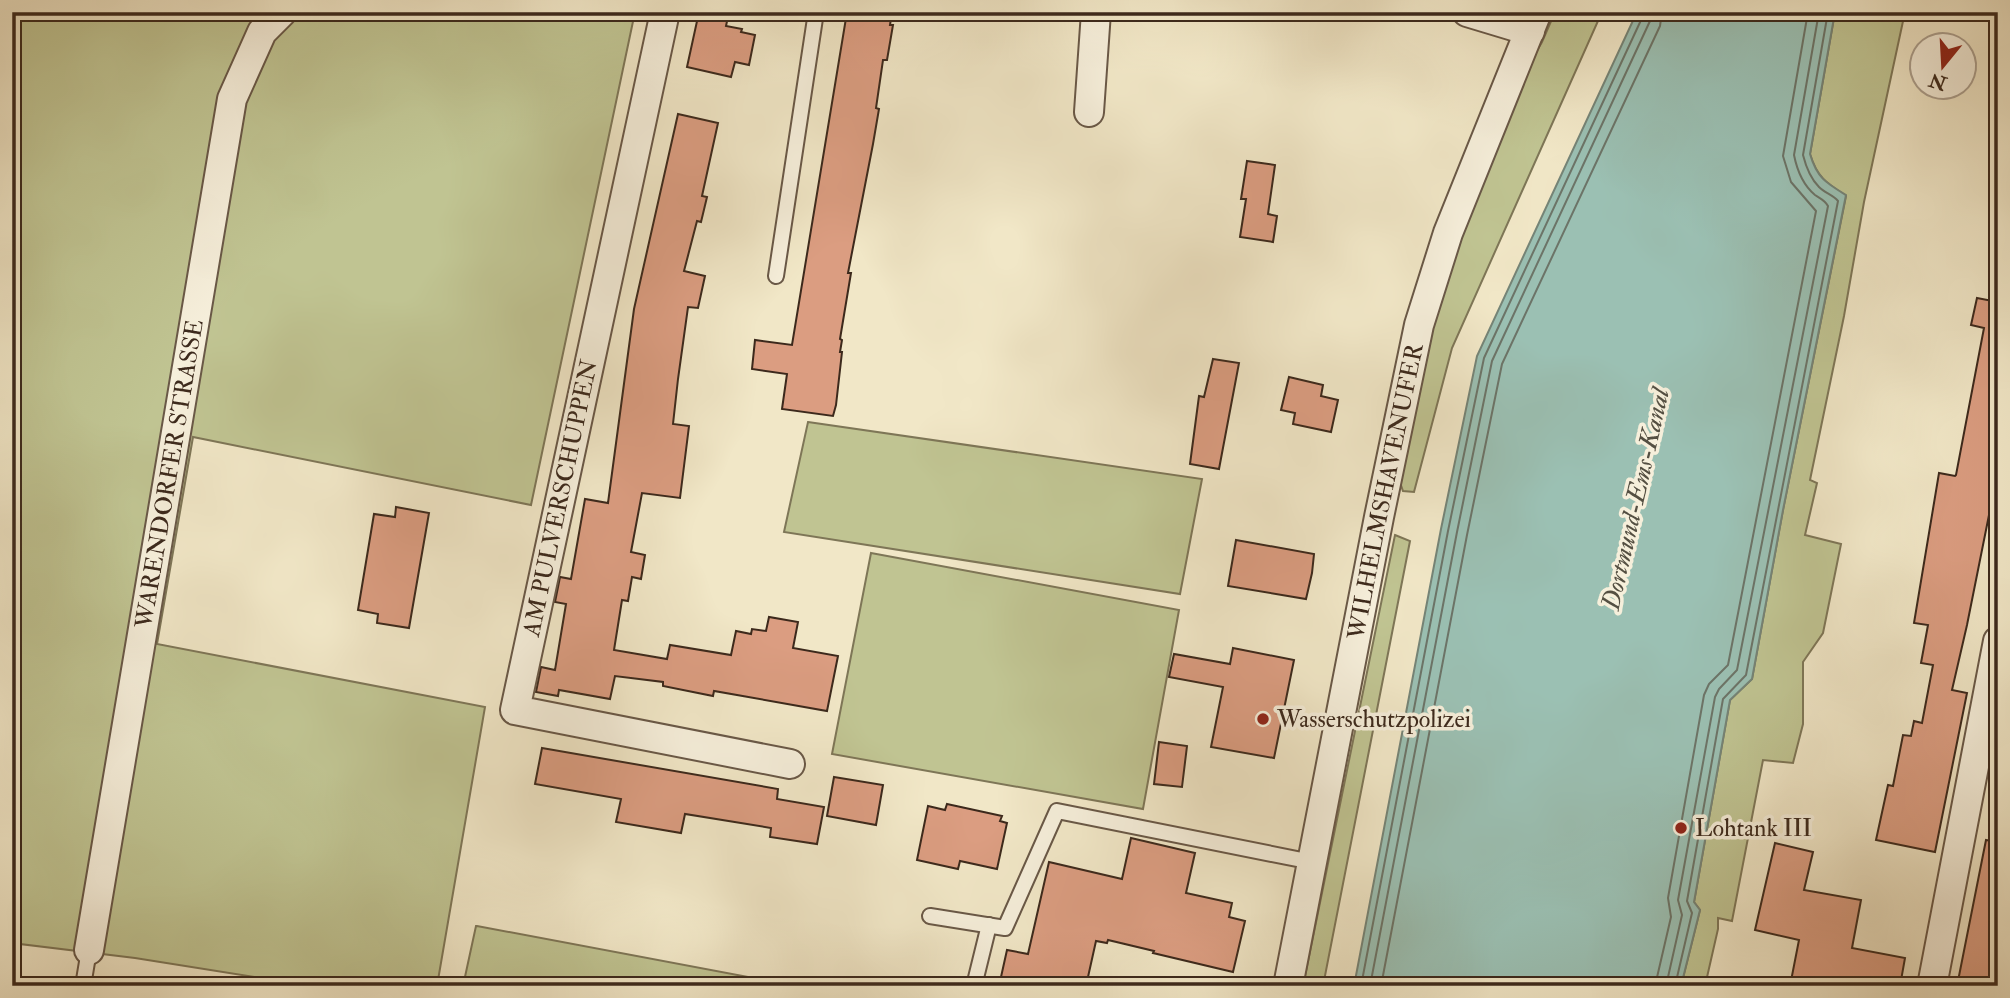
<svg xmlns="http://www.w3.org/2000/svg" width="2010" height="998" viewBox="0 0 2010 998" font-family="'IM FELL Double Pica',serif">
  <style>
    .green { fill: #c0c492; stroke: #7e7657; stroke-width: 2 }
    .water { fill: #9bc0b3; stroke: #758477; stroke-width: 2 }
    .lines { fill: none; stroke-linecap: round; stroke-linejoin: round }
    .shore { stroke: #6c7468; stroke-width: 2 }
    .building { fill: #db9d81; stroke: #3c291c; stroke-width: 2 }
    .service-casing { stroke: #695847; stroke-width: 18 }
    .minor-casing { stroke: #695847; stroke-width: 32 }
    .service { stroke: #f6efdb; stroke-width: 14 }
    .minor { stroke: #f6efdb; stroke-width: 28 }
    .poi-dot { fill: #8f2418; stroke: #f6efdb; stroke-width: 2.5 }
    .labels { text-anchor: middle; stroke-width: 7; stroke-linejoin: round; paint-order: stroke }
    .street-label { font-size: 24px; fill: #3c291c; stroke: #f6efdb }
    .poi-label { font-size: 24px; fill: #3c291c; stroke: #f6efdb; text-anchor: start }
    .water-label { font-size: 26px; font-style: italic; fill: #544f42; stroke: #f6efdb }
  </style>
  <rect width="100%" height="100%" fill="#f1e7c7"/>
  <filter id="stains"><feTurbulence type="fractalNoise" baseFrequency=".00286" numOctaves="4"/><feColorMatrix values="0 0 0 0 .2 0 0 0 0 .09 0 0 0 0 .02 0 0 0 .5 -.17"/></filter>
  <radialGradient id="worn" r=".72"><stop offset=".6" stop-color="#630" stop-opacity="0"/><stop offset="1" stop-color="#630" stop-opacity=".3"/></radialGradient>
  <!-- green -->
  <g class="green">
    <path d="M12 12H635L531 505 193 437 157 644 485 707 437 986H312L135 958 12 943Z"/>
    <path d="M1555 12H1602L1452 348 1414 492 1403 491 1397 474 1428 327 1517 85 1542 42Z"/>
    <path d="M1835 12H1905L1864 202 1844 316 1810 480 1817 483 1805 535 1841 544 1823 633 1803 662V724L1793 763 1763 760 1732 921 1718 918V929L1705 986H1681L1700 910 1694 902 1730 700 1752 679 1783 510 1846 196C1826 183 1817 177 1810 154Z"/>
    <path d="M808 422 1202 479 1180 594 784 532Z"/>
    <path d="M1395 535 1410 541 1323 986H1303Z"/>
    <path d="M871 553 1179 610 1143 809 832 754Z"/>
    <path d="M476 926H477L796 986H463Z"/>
  </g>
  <!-- water -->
  <path class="water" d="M1637 12H1835L1810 154C1817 178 1826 183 1846 195L1783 510 1752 679 1730 700 1694 902 1700 910 1681 986H1354L1441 529 1477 356Z"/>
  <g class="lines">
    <!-- shore -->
    <g class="shore">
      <path d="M1361 986 1448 531 1484 358 1642 18 1643 12"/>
      <path d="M1370 986 1457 532 1492 361 1650 21 1652 12"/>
      <path d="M1381 986 1467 535 1502 364 1660 26 1662 12"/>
      <path d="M1655 986 1671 917 1668 898 1704 695 1709 684 1728 665 1816 211 1791 182 1783 156 1808 12"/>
      <path d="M1666 986 1682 915 1678 900 1715 697 1719 689 1737 670 1828 206C1825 200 1821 199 1815 195 1803 185 1797 170 1794 155L1819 12"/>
      <path d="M1675 986 1692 913 1687 901 1723 699 1746 675 1838 201C1833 195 1825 193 1819 187 1810 178 1806 167 1803 155L1828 12"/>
    </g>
  </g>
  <!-- building -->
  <g class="building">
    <path d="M699 12H729L726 26 742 29 741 32 755 35 749 65 735 62 731 77 687 67Z"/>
    <path d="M847 12H892L890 25H893L887 60H883L876 108 879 109 873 144 848 273H851L840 339 842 340 840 352H842L836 405 833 416 782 409 787 374 752 369 755 340 792 345Z"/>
    <path d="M678 114 718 123 702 196 707 197 701 222 697 221 684 271 705 276 698 308 688 307 678 379 673 424 689 426 680 498 642 493 631 552 645 555 641 579 632 577 628 601 622 600 614 650 667 659 670 645 731 655 736 631 751 634 752 629 766 631 769 617 798 622 793 648 838 656 827 711 714 691 713 696 663 686V682L615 676 610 699 559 690 558 696 536 692 541 667 555 670 566 604 555 602 560 577 571 579 585 499 608 503 634 309Z"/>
    <path d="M1247 161 1275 165 1268 214 1277 216 1273 242 1240 237 1246 199H1241Z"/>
    <path d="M1977 298 1998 302V470L1967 625 1952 690 1967 693 1935 852 1876 840 1888 785 1893 786 1903 735 1911 736 1914 721 1922 723 1933 665 1921 663 1928 625 1914 623 1939 473 1955 476 1956 475 1984 328 1971 325Z"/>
    <path d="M1213 359 1239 363 1219 469 1190 464 1199 396 1204 397Z"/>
    <path d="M1289 377 1323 385 1321 396 1338 400 1331 432 1293 424 1295 413 1281 410Z"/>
    <path d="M396 507 429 513 409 628 377 623 378 614 358 610 374 514 395 517Z"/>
    <path d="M1236 540 1314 554 1312 573 1306 599 1228 586Z"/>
    <path d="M1233 648 1294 660 1274 758 1211 747 1223 687 1169 677 1174 654 1230 664Z"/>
    <path d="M1159 742 1187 746 1182 787 1154 784Z"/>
    <path d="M542 748 778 789 777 799 824 807 817 844 770 837 771 828 685 814 681 833 616 822 621 799 535 784Z"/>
    <path d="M834 777 883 785 876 825 827 816Z"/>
    <path d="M947 804 1002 816 1000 821 1007 823 997 869 960 861 958 869 917 860 928 806 945 810Z"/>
    <path d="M1131 838 1195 853 1186 893 1232 903 1229 917 1245 921 1233 972 1153 953 1154 951 1108 940 1107 943 1096 941 1086 986H999L1007 950 1028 954 1049 862 1122 879Z"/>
    <path d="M1986 840 1998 842V986H1957Z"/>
    <path d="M1775 843 1813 852 1804 890 1861 900 1852 948 1905 958 1900 986H1790L1799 940 1755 930Z"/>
  </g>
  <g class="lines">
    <!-- service casing -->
    <g class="service-casing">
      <g id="service">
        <path d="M776 276 816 12"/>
        <path d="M930 916 1005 928 1057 811 1312 862"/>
        <path d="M83 986 89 950"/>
        <path d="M974 986 989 925"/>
      </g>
    </g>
    <!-- minor casing -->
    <g class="minor-casing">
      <g id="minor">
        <path d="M665 12 515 710 790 764"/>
        <path d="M1467 12 1530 31"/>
        <path d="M1089 112 1096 12"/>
        <path id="s1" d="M89 950 232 99 262 32 282 12"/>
        <path id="s2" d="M1288 986 1379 517 1419 325 1448 233 1537 12"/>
        <path d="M1932 986 1998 641"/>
      </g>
    </g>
    <!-- service -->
    <use href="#service" class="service"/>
    <!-- minor -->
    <use href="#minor" class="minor"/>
  </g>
  <!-- markers -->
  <g class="poi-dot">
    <circle cx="1263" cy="719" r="7"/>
    <circle cx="1681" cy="828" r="7"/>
  </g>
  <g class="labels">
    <!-- street labels -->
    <g class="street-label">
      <text dy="8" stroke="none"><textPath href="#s1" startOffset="483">WARENDORFER STRASSE</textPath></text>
      <text dy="8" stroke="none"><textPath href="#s2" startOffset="504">WILHELMSHAVENUFER</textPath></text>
      <text transform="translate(560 498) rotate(-78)" y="8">AM PULVERSCHUPPEN</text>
    </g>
    <!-- poi labels -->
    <g class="poi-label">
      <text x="1277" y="727">Wasserschutzpolizei</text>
      <text x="1695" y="836">Lohtank III</text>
    </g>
    <!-- water labels -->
    <g class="water-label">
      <text transform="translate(1635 499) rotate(-77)" y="9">Dortmund-Ems-Kanal</text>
    </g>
  </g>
  <!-- margin -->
  <rect width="2010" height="998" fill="none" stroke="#f1e7c7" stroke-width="42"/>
  <rect x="14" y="14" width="1982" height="970" fill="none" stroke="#3c291c" stroke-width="3.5"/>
  <rect x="21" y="21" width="1968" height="956" fill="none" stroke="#3c291c" stroke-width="2"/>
  <!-- north arrow -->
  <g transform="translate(1943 66) rotate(198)"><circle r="33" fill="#f6efdb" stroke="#aca08f" stroke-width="2"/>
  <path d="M0-5L12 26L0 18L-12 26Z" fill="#8f2418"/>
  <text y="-10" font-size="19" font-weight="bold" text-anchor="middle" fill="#3c291c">N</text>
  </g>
  <rect width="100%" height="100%" filter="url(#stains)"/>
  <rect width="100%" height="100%" fill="url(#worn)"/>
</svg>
